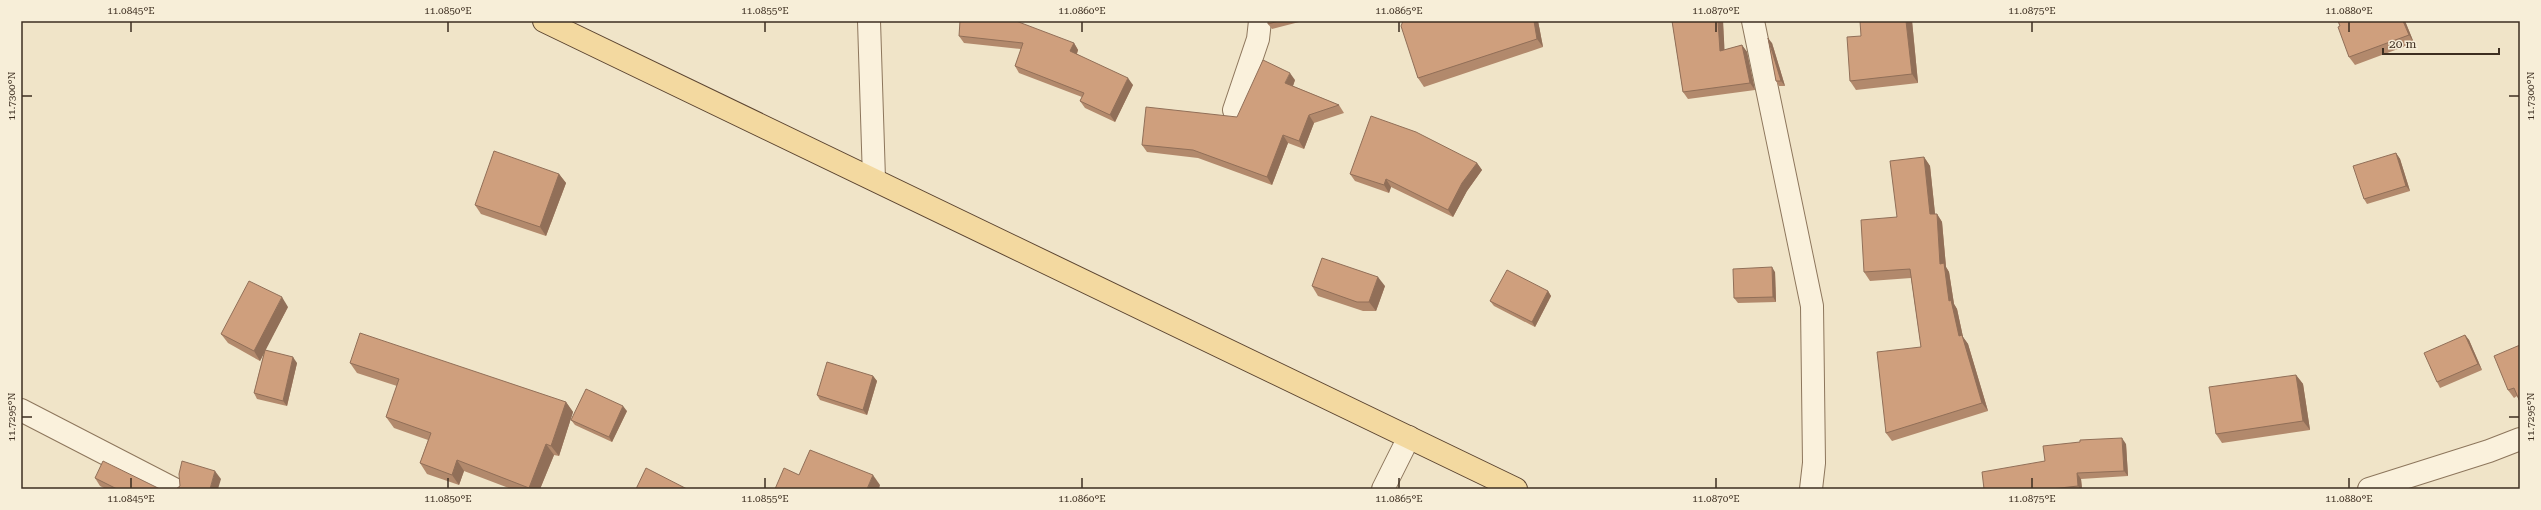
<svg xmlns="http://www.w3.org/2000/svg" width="2541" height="510" viewBox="0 0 2541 510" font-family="'Roboto Serif',serif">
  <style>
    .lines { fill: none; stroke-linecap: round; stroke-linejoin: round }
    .minor-casing { stroke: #8d765c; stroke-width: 24 }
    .major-casing { stroke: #5b4430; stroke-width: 24 }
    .minor { stroke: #faf1dc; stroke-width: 22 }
    .major { stroke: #f3d9a0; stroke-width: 22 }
    .wall { fill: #b2896c }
    .shaded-wall { fill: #916f58 }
    .building { fill: #cf9f7d; stroke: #916f58 }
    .ticks { fill: none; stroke: #3d2e20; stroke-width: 1.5 }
    .neatline { fill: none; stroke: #3d2e20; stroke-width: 1.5 }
    .ticks-label { font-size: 10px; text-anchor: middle; fill: #3d2e20 }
  </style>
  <rect width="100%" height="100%" fill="#f0e4c8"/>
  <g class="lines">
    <!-- minor casing -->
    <g class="minor-casing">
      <g id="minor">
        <path d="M869 21 874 179"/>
        <path d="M1753 21 1812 306 1814 463 1811 489"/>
        <path d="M1234 110 1258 39 1260 21"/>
        <path d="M21 410 174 489"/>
        <path d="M1383 489 1409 437"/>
        <path d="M2369 489 2489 451 2520 439"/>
      </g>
    </g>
    <!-- major casing -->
    <g class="major-casing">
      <path id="major" d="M544 21 1516 489"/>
    </g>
    <!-- minor -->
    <use href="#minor" class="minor"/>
    <!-- major -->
    <use href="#major" class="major"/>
  </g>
  <!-- wall -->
  <g class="wall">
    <path d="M1268 21H1303L1272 29 1268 24Z"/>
    <path d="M1403 21H1538L1543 47 1424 87 1418 78Z"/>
    <path d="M1672 21H1723L1724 50 1742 45 1747 52 1755 90 1688 99 1683 92Z"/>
    <path d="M1912 21 1918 83 1856 90 1850 81 1861 36Z"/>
    <path d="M2338 21H2405L2414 43 2355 65 2349 57 2340 26Z"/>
    <path d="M959 36 1074 43 1078 50 1077 54 1133 85 1115 122 1085 108 1080 101 1082 97 1019 73 1015 66 1021 49 964 43Z"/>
    <path d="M1772 43 1785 86H1779L1776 81Z"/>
    <path d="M1295 80 1293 86 1339 105 1344 113 1314 123 1304 149 1288 143 1272 185 1198 158 1147 152 1142 145 1237 117Z"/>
    <path d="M2396 153 2400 159 2410 191 2367 204 2364 199Z"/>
    <path d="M1924 157 1930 166 1935 214H1937L1942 222 1946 267 1949 272 1954 304 1957 309 1963 337 1968 344 1988 411 1892 441 1886 433 1921 347 1911 278 1870 281 1864 272 1897 217Z"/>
    <path d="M1477 163 1482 170 1467 191 1453 217 1391 187 1389 193 1355 181 1350 174Z"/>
    <path d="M559 174 566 183 546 236 481 214 475 205Z"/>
    <path d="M1775 272 1776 302 1738 303 1734 298Z"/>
    <path d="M1312 286H1385L1376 311H1363L1318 296Z"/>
    <path d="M1548 291 1551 296 1535 327 1494 306 1490 301Z"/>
    <path d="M288 307 265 350 297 363 287 406 257 399 254 393 264 353 260 361 228 343 221 334Z"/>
    <path d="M2465 335 2469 340 2482 370 2440 388 2437 382Z"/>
    <path d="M2520 345 2517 396 2514 398 2508 390Z"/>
    <path d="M350 363 566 402 573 412 559 456 554 455 540 489H511L464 471 459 485 427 474 420 463 428 440 394 428 386 417 397 386 357 373Z"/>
    <path d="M2296 375 2303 384 2310 430 2222 443 2216 434Z"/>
    <path d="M873 376 877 381 867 415 820 400 817 395Z"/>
    <path d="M627 411 612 442 575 425 571 420Z"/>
    <path d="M2126 444 2128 476 2081 479 2082 489H1984L2045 461Z"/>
    <path d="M95 478 160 489H106L100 486Z"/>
  </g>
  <!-- shaded-wall -->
  <g class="shaded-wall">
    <path d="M1534 21H1538L1543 47 1537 39Z"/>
    <path d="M1718 21H1723L1725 58 1720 51Z"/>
    <path d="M1906 21H1912L1918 83 1912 74Z"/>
    <path d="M2403 21H2405L2414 43 2409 35Z"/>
    <path d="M1768 38 1772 43 1785 86 1781 81Z"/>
    <path d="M1074 43 1078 50 1075 58 1070 51Z"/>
    <path d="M1742 45 1747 52 1755 90 1750 83Z"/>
    <path d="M1290 73 1295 80 1291 91 1285 83Z"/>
    <path d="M1128 78 1133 85 1115 122 1110 115Z"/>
    <path d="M1309 115 1314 123 1304 149 1299 141Z"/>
    <path d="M1283 135 1288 143 1272 185 1267 177Z"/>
    <path d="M2396 153 2400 159 2410 191 2406 186Z"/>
    <path d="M1924 157 1930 166 1936 223 1930 214Z"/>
    <path d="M1477 163 1482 170 1467 191 1453 217 1448 210 1462 183Z"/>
    <path d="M559 174 566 183 546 236 540 227Z"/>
    <path d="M1386 179 1391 187 1389 193 1384 185Z"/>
    <path d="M1937 214 1942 222 1946 267 1949 272 1954 304 1957 309 1963 337 1968 344 1988 411 1982 403 1959 336 1949 301 1940 264Z"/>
    <path d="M1772 267 1775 272 1776 302 1773 297Z"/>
    <path d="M1378 277 1385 286 1376 311 1369 302Z"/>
    <path d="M1548 291 1551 296 1535 327 1532 322Z"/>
    <path d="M282 297 288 307 260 361 254 351Z"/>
    <path d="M2465 335 2469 340 2482 370 2478 364Z"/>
    <path d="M293 357 297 363 287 406 283 401Z"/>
    <path d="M2296 375 2303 384 2310 430 2303 421Z"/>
    <path d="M873 376 877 381 867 415 863 410Z"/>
    <path d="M566 402 573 412 559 456 551 446Z"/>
    <path d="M623 406 627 411 612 442 609 437Z"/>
    <path d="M2122 438 2126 444 2128 476 2124 471Z"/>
    <path d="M546 444 554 455 540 489H529V488Z"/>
    <path d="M457 460 464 471 459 485 452 475Z"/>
    <path d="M215 471 221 479 218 489H210Z"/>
    <path d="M2077 473 2081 479 2082 489H2080L2078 486Z"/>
    <path d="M873 475 880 485 879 489H867Z"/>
  </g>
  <!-- building -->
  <g class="building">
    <path d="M960 21H1016L1074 43 1070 51 1128 78 1110 115 1080 101 1084 93 1015 66 1023 43 959 36Z"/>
    <path d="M1268 21H1279L1268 24Z"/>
    <path d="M1403 21H1534L1537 39 1418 78 1401 26Z"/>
    <path d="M1672 21H1718L1720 51 1742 45 1750 83 1683 92Z"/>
    <path d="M1860 21H1906L1912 74 1850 81 1847 37 1861 36Z"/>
    <path d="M2338 21H2403L2409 35 2349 57 2338 27 2340 26Z"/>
    <path d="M1768 38 1781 81H1776Z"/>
    <path d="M1263 60 1290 73 1285 83 1339 105 1309 115 1299 141 1283 135 1267 177 1193 150 1142 145 1146 107 1237 117Z"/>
    <path d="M1371 116 1416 132 1477 163 1462 183 1448 210 1386 179 1384 185 1350 174Z"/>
    <path d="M494 151 559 174 540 227 475 205Z"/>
    <path d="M2396 153 2406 186 2364 199 2353 166Z"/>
    <path d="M1924 157 1930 214H1937L1940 264 1944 263 1949 301 1951 300 1959 336 1962 335 1982 403 1886 433 1877 352 1921 347 1910 269 1864 272 1861 220 1897 217 1890 161Z"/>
    <path d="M1322 258 1378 277 1369 302H1357L1312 286Z"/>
    <path d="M1772 267 1773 297 1734 298 1733 269Z"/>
    <path d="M1507 270 1548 291 1532 322 1490 301Z"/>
    <path d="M249 281 282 297 254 351 221 334Z"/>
    <path d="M360 333 566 402 551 446 546 444 529 488 457 460 452 475 420 463 431 433 386 417 399 379 350 363Z"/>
    <path d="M2465 335 2478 364 2437 382 2424 353Z"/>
    <path d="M2520 345V402L2514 388 2508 390 2494 356Z"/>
    <path d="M265 350 293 357 283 401 254 393Z"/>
    <path d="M827 362 873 376 863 410 817 395Z"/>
    <path d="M2296 375 2303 421 2216 434 2209 387Z"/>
    <path d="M586 389 623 406 609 437 571 420Z"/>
    <path d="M2122 438 2124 471 2077 473 2078 486 2051 489H1984L1982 472 2045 461 2043 446 2080 442V440Z"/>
    <path d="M810 450 873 475 867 489H775L784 468 799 475Z"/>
    <path d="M103 461 160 489H117L95 478Z"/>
    <path d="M182 461 215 471 210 489H176L180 486 179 474Z"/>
    <path d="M646 468 687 489H636Z"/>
  </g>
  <!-- ticks -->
  <path class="ticks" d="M131 22V32M448 22V32M765 22V32M1082 22V32M1399 22V32M1716 22V32M2032 22V32M2349 22V32M22 96H32M2509 96H2519M22 417H32M2509 417H2519M131 478V488M448 478V488M765 478V488M1082 478V488M1399 478V488M1716 478V488M2032 478V488M2349 478V488"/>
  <!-- border -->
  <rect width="2541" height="510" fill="none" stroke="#f7eed8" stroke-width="44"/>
  <!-- scale -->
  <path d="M2383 48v6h116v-6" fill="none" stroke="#3d2e20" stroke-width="2"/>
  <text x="2389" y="48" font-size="12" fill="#3d2e20" stroke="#f7eed8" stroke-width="3" paint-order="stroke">20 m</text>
  <rect x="22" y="22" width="2497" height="466" class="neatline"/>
  <g class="ticks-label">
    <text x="131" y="14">11.0845°E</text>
    <text x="448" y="14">11.0850°E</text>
    <text x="765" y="14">11.0855°E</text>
    <text x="1082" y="14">11.0860°E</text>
    <text x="1399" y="14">11.0865°E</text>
    <text x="1716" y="14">11.0870°E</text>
    <text x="2032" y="14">11.0875°E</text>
    <text x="2349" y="14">11.0880°E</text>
    <text transform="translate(11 96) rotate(-90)" y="4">11.7300°N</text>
    <text transform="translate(2530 96) rotate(-90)" y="4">11.7300°N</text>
    <text transform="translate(11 417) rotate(-90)" y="4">11.7295°N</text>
    <text transform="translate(2530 417) rotate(-90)" y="4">11.7295°N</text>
    <text x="131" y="502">11.0845°E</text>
    <text x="448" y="502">11.0850°E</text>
    <text x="765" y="502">11.0855°E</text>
    <text x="1082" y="502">11.0860°E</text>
    <text x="1399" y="502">11.0865°E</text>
    <text x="1716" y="502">11.0870°E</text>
    <text x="2032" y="502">11.0875°E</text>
    <text x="2349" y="502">11.0880°E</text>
  </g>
</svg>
